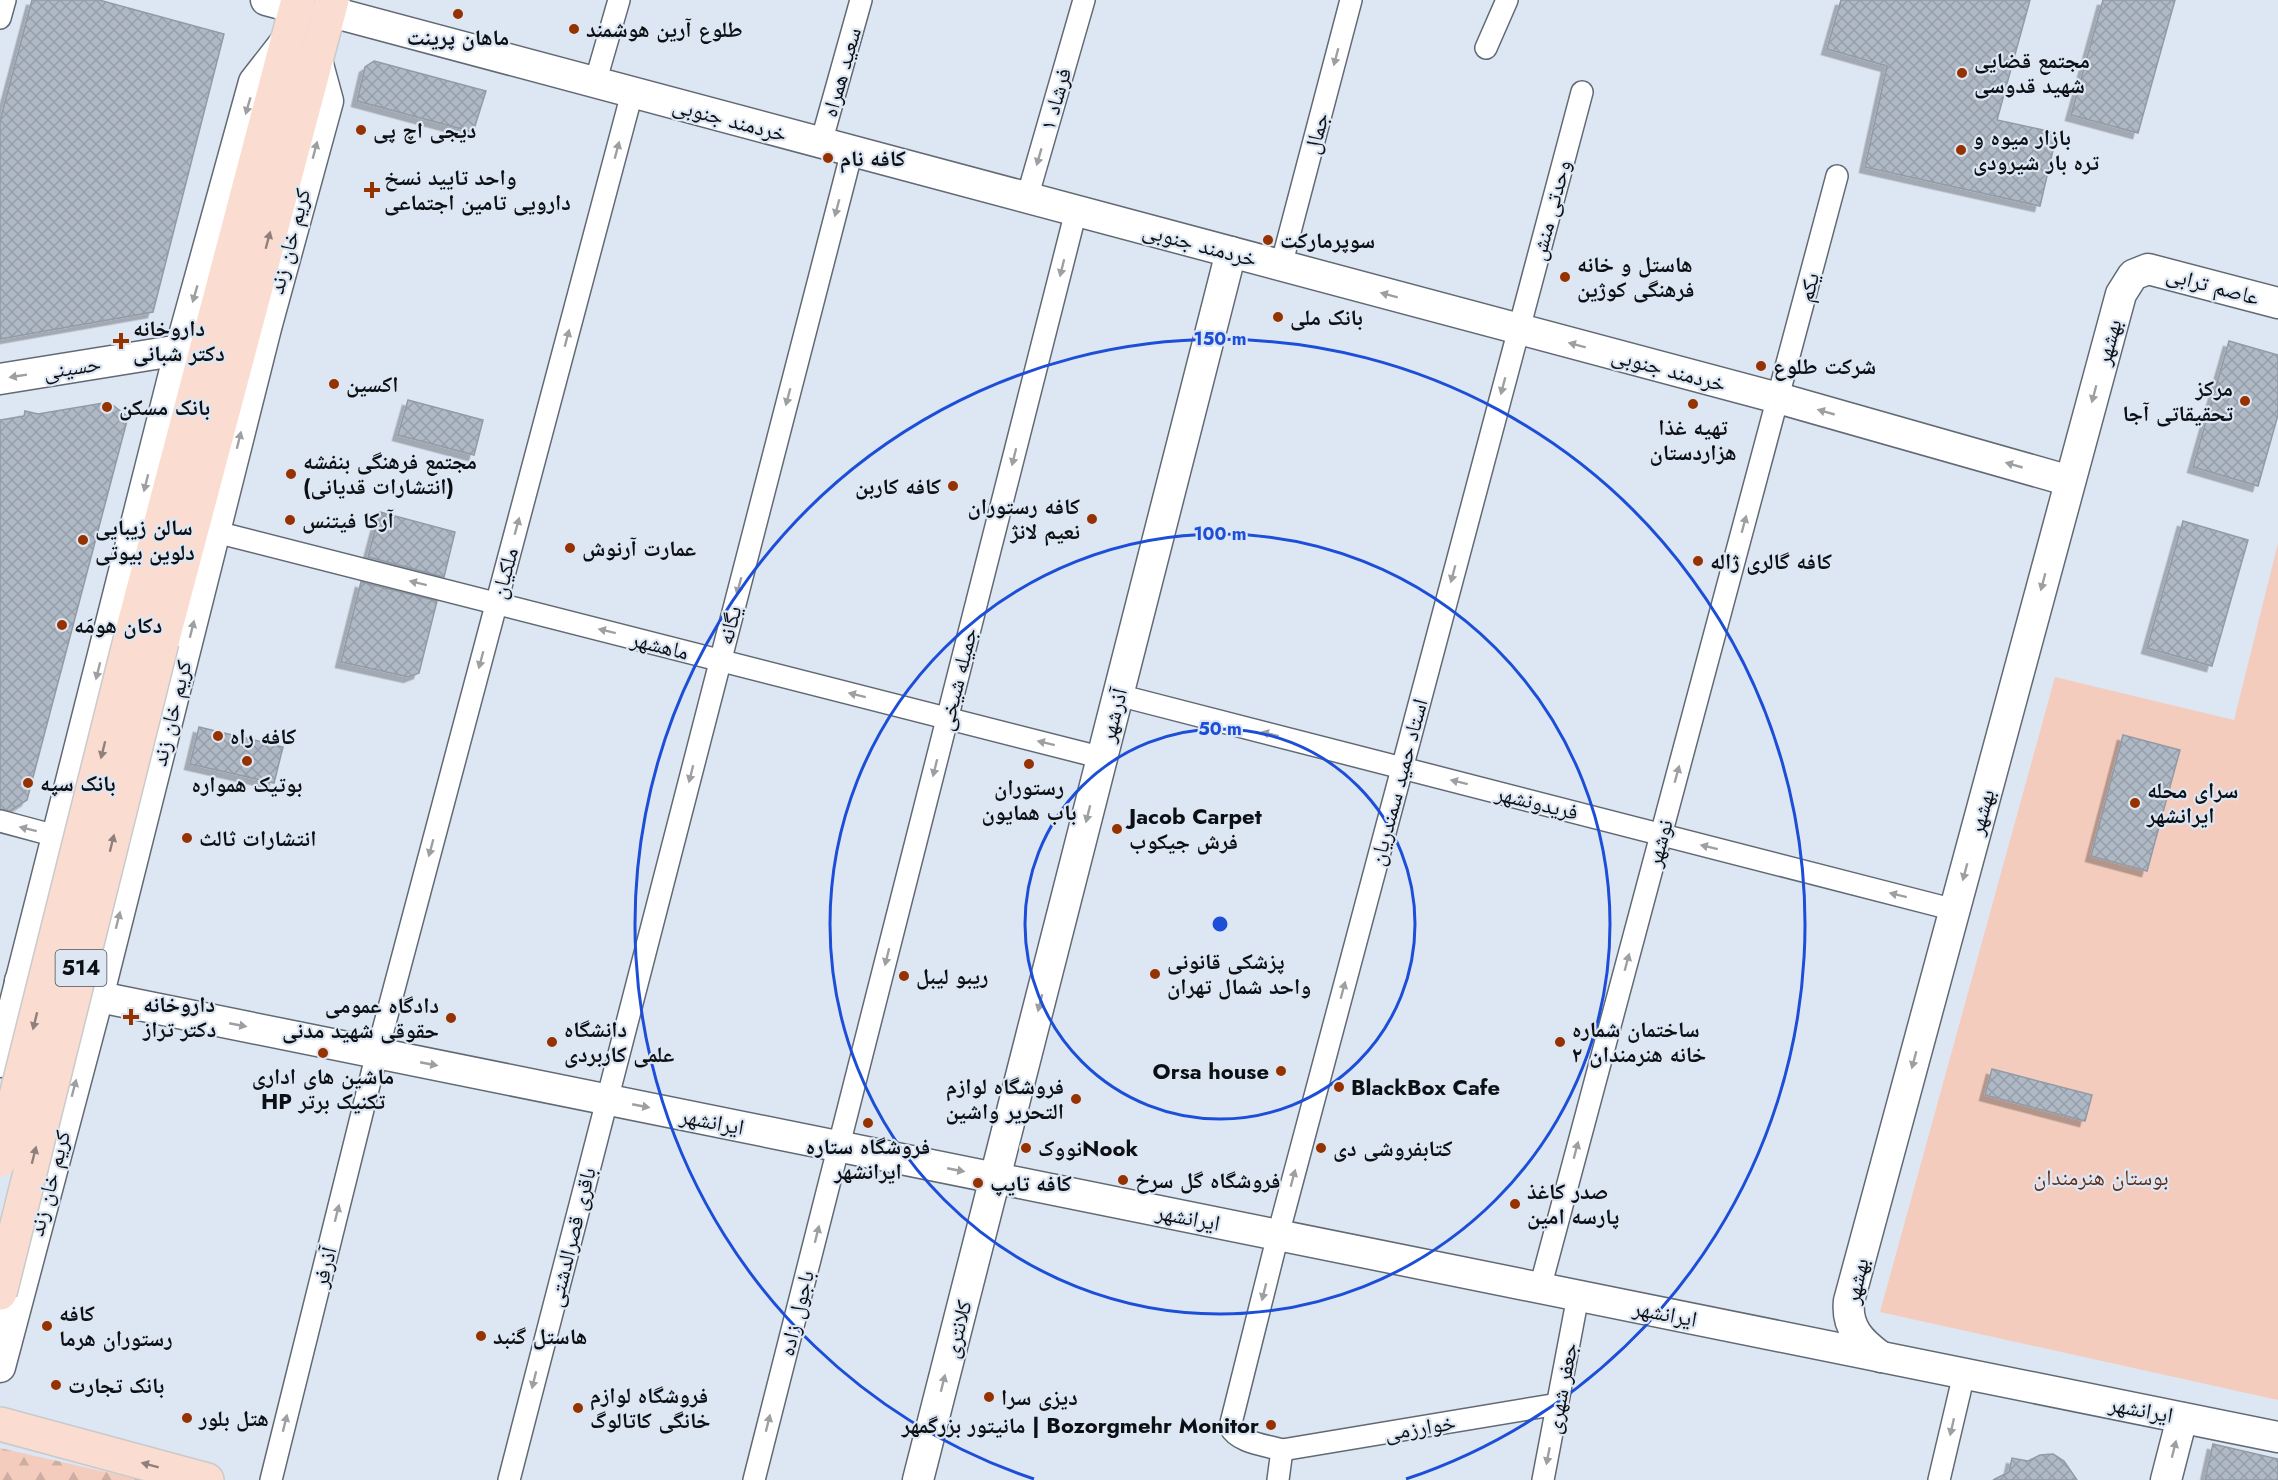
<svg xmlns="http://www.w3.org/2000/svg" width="2278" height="1480" viewBox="0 0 2278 1480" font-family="Jost,'Noto Naskh Arabic',sans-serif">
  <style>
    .forest { fill: url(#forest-firs) }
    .green { fill: #f3ccbe }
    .building { fill: url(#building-cross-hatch); stroke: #919ba6; stroke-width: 1.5; filter: url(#shadow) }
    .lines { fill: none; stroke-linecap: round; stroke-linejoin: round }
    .street-casing { stroke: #616a74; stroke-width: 24 }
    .secondary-casing { stroke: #616a74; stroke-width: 33 }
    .primary-casing { stroke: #cacacb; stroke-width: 36 }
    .street { stroke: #fff; stroke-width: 21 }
    .secondary { stroke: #fff; stroke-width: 30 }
    .primary { stroke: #fadcd1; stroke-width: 33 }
    .primary-bridge-casing { stroke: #cacacb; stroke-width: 36; stroke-linecap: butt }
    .primary-bridge { stroke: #fadcd1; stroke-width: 33 }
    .oneway { fill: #9e9fa1 }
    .oneway2 { fill: #8f807c }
    .ring { fill: none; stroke: #1d4ed8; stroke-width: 3 }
    .poi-dot { fill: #963200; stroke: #dde7f4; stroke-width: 2 }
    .labels { text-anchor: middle; stroke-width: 4.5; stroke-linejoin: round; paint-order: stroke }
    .shield { fill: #dde7f4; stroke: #4b5056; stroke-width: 1.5 }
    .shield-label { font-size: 21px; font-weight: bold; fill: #0c0f13 }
    .poi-label { font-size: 22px; font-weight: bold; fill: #0c0f13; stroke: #dde7f4; text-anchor: start }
    .street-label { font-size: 22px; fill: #0c0f13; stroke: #dde7f4 }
    .park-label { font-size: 22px; fill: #632d19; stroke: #dde7f4 }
    .centre { fill: #1d4ed8; stroke: #dde7f4; stroke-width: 3 }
    .ring-label { font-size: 18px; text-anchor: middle; font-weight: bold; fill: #1d4ed8; stroke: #dde7f4; stroke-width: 4.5; stroke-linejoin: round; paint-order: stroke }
  </style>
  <defs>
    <pattern id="forest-firs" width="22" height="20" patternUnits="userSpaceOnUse" patternTransform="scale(1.5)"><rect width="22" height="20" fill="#f3ccbe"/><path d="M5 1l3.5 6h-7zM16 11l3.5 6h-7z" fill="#cfaea2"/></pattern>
    <pattern id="building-cross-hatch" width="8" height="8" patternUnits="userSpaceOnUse" patternTransform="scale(1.5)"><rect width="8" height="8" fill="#afb9c5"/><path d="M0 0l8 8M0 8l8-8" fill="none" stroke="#959ea8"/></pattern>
    <filter id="shadow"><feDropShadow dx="-5.5" dy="5.5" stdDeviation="0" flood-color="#0004"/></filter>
  </defs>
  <rect width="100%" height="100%" fill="#dde7f4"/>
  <!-- forest -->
  <path class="forest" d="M0 1448 141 1480H0Z"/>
  <!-- green -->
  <path class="green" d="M2278 543V1400L1880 1312 2055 677 2234 720Z"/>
  <!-- building -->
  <g class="building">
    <path d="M32 0H99L224 34 153 312 0 339V121Z"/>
    <path d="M1841 0H2030L1997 120 2057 133 2040 206 1865 167 1887 66 1827 49Z"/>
    <path d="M2103 0H2175L2138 133 2071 115Z"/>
    <path d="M374 61 486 91 473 132 357 101 365 67Z"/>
    <path d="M2229 341 2278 355V415L2258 486 2193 467Z"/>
    <path d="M408 400 483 420 474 455 398 435Z"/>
    <path d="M109 402 128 417 27 800 10 811 0 809V420L24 416 25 411 38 414Z"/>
    <path d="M380 512 455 532 444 577 368 557Z"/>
    <path d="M2183 521 2248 540 2212 666 2147 648Z"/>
    <path d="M361 582 437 601 419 673 409 677 341 662Z"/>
    <path d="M199 727 283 747 274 783 190 764Z"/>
    <path d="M2123 735 2180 750 2147 871 2091 856Z"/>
    <path d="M1992 1069 2092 1095 2085 1121 1985 1095Z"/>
    <path d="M2213 1444 2278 1459V1480H2205Z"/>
    <path d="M2053 1454 2064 1461 2077 1480H1993L2009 1472 2012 1458 2028 1461 2040 1455Z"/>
  </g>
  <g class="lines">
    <!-- street casing -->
    <g class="street-casing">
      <g id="street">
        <path d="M0 18 5 0"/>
        <path d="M1486 48 1507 0"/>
        <path d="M595 83 619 0"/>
        <path d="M821 143 861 0"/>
        <path d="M1027 198 1084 0"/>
        <path d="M1281 266 1351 0"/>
        <path d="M216 532 1103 758"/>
        <path d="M1118 695 1955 910"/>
        <path d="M0 821 56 836"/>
        <path d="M1540 1288 1837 176"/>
        <path d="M1282 1450 1558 1404"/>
        <path d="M271 1480 377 1053 632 93"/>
        <path d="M509 1480 852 151"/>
        <path d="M754 1480 1076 211"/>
        <path d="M1278 1480 1282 1450C1266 1445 1238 1443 1230 1427L1278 1235 1582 92"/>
        <path d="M1543 1480 1578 1296"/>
        <path d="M1939 1480 1964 1374"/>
      </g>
    </g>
    <!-- secondary casing -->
    <g class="secondary-casing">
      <g id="secondary">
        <path d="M266 0 296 8"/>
        <path d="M328 11 1778 398 2070 481"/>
        <path d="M0 379 180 350"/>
        <path d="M20 981 2278 1437"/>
        <path d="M0 1062 180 350 254 82 286 41"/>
        <path d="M1881 1357C1861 1342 1846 1328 1849 1301L2121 294 2133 275 2148 269 2278 303"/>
        <path d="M0 1367 98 997 266 328 328 101 316 57"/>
        <path d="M918 1480 1231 252"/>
        <path d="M2166 1480 2182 1418"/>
      </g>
    </g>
    <!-- primary casing -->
    <g class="primary-casing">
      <g id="primary">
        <path d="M132 632 298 0"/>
        <path d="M162 642 332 0"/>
        <path d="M0 1424 207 1480"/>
      </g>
    </g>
    <!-- street -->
    <use href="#street" class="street"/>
    <!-- secondary -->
    <use href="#secondary" class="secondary"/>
    <!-- primary -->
    <use href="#primary" class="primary"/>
    <!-- primary-bridge casing -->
    <g class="primary-bridge-casing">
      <g id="primary-bridge">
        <path d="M0 1160 132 632"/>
        <path d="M0 1293 162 642"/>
      </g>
    </g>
    <!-- primary-bridge -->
    <use href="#primary-bridge" class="primary-bridge"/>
  </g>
  <!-- one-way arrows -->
  <defs><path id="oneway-solid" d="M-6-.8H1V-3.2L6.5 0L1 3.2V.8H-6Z" transform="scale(1.5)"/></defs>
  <g class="oneway">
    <use href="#oneway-solid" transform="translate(1336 57) rotate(105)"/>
    <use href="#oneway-solid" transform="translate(248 106) rotate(106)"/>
    <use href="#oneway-solid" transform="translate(315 150) rotate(-75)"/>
    <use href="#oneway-solid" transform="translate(617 150) rotate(-75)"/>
    <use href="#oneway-solid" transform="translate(1039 157) rotate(106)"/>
    <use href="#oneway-solid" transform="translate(837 208) rotate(105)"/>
    <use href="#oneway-solid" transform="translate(1062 268) rotate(104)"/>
    <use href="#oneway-solid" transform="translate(195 294) rotate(106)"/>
    <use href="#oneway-solid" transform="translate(1389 295) rotate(-165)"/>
    <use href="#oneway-solid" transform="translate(567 338) rotate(-75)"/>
    <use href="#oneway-solid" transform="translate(1577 345) rotate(-165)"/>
    <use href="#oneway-solid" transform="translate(18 376) rotate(171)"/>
    <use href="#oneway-solid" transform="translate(1503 386) rotate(105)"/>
    <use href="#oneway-solid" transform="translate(2094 394) rotate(105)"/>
    <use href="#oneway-solid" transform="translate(788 397) rotate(105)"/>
    <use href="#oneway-solid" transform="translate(1826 412) rotate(-164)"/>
    <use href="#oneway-solid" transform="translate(239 440) rotate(-76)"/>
    <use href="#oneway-solid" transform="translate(1014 457) rotate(104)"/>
    <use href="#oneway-solid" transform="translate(2014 465) rotate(-164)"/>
    <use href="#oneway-solid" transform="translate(146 483) rotate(104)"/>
    <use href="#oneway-solid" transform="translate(1744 524) rotate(-75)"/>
    <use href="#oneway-solid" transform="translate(517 526) rotate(-75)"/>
    <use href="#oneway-solid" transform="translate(1453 574) rotate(105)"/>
    <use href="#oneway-solid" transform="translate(2043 582) rotate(105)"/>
    <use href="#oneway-solid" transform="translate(418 583) rotate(-166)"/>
    <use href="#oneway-solid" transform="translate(739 586) rotate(105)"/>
    <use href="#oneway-solid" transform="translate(192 629) rotate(-76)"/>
    <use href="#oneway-solid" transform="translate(607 631) rotate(-166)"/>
    <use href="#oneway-solid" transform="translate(481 660) rotate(105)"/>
    <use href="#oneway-solid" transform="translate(98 671) rotate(104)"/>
    <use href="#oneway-solid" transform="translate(857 695) rotate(-166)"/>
    <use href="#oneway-solid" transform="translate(1270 734) rotate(-166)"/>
    <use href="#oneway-solid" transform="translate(1046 743) rotate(-166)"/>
    <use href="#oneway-solid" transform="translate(935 768) rotate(104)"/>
    <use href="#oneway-solid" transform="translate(691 774) rotate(104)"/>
    <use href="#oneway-solid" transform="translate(1677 774) rotate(-75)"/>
    <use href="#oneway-solid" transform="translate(1459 782) rotate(-166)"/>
    <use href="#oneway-solid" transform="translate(1088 814) rotate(104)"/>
    <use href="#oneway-solid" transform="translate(28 829) rotate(-166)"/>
    <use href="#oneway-solid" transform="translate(1709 847) rotate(-166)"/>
    <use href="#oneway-solid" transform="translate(431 848) rotate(105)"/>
    <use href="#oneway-solid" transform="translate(1965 872) rotate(105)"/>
    <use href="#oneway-solid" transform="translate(1898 895) rotate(-166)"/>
    <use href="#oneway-solid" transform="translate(118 920) rotate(-76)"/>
    <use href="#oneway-solid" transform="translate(887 957) rotate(104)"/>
    <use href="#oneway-solid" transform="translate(1627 962) rotate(-75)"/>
    <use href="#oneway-solid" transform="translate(1343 990) rotate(-75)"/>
    <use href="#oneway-solid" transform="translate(1040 1003) rotate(104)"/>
    <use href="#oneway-solid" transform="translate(238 1025) rotate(11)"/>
    <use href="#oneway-solid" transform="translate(1914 1060) rotate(105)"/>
    <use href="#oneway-solid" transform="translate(429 1064) rotate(11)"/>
    <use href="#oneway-solid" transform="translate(74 1088) rotate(-75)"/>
    <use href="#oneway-solid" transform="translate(641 1106) rotate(11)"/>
    <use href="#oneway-solid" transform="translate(1576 1150) rotate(-75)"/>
    <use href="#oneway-solid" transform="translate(956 1170) rotate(11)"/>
    <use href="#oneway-solid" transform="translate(1293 1178) rotate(-75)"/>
    <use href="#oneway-solid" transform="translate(337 1213) rotate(-76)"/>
    <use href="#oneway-solid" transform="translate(817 1234) rotate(-76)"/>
    <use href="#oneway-solid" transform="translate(1264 1292) rotate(104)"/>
    <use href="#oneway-solid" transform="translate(534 1380) rotate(104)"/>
    <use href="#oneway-solid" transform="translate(943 1383) rotate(-76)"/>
    <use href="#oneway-solid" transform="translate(285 1423) rotate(-76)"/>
    <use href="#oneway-solid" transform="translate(768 1423) rotate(-76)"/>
    <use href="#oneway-solid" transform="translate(1952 1427) rotate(103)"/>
    <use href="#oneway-solid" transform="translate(2174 1449) rotate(-76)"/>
    <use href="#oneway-solid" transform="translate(1548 1456) rotate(101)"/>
  </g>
  <g class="oneway2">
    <use href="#oneway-solid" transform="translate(268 240) rotate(-75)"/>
    <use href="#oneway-solid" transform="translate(103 750) rotate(104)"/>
    <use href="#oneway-solid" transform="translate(112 843) rotate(-76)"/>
    <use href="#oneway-solid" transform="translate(35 1021) rotate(104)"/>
    <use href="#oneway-solid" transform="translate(34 1155) rotate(-76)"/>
    <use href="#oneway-solid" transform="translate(150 1465) rotate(-165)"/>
  </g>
  <!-- distance rings -->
  <g class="ring">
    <circle cx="1220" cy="924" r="195"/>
    <circle cx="1220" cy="924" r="390"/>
    <path d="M1034 1479A585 585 0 1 1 1406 1479"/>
  </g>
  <!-- markers -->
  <g class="poi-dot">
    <circle cx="458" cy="14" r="6"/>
    <circle cx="574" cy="29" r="6"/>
    <circle cx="1962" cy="73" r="6"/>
    <circle cx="361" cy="130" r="6"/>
    <circle cx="1961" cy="150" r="6"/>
    <circle cx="828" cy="158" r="6"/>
    <path d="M369 181h6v6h6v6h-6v6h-6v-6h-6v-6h6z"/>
    <circle cx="1268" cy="240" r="6"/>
    <circle cx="1565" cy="277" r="6"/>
    <circle cx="1278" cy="317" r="6"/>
    <path d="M118 332h6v6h6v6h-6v6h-6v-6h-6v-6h6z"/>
    <circle cx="1761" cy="366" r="6"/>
    <circle cx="334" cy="384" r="6"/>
    <circle cx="2245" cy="401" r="6"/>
    <circle cx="1693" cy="404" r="6"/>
    <circle cx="107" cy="407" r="6"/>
    <circle cx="291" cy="474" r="6"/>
    <circle cx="953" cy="486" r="6"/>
    <circle cx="1092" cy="519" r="6"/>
    <circle cx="290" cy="520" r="6"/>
    <circle cx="83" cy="540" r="6"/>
    <circle cx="570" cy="548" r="6"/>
    <circle cx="1698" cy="561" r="6"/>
    <circle cx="62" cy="625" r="6"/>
    <circle cx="218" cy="736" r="6"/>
    <circle cx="247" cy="761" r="6"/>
    <circle cx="1029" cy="764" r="6"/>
    <circle cx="28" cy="783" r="6"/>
    <circle cx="2135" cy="803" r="6"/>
    <circle cx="1117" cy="829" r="6"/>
    <circle cx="187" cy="838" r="6"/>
    <circle cx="1155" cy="974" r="6"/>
    <circle cx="904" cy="976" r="6"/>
    <path d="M128 1008h6v6h6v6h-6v6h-6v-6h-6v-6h6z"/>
    <circle cx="451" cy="1018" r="6"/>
    <circle cx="552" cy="1042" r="6"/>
    <circle cx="1560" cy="1042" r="6"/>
    <circle cx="323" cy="1053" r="6"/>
    <circle cx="1281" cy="1071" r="6"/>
    <circle cx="1339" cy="1087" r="6"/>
    <circle cx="1076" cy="1099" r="6"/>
    <circle cx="868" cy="1123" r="6"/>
    <circle cx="1026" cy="1148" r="6"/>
    <circle cx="1321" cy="1148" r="6"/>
    <circle cx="1123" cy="1180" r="6"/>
    <circle cx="978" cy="1183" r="6"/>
    <circle cx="1515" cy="1204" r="6"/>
    <circle cx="47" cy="1326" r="6"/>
    <circle cx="481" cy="1336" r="6"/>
    <circle cx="56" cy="1385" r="6"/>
    <circle cx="989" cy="1397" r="6"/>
    <circle cx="578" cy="1408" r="6"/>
    <circle cx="187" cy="1418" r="6"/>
    <circle cx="1271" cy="1425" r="6"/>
  </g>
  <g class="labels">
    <!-- shield labels -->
    <rect class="shield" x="55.5" y="950" width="51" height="36" rx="4.5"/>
    <g class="shield-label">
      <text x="81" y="975">514</text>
    </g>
    <!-- poi labels -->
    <g class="poi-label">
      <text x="586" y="37">طلوع آرین هوشمند</text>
      <text x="458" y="45" text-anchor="middle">ماهان پرینت</text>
      <text x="1974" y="68">مجتمع قضایی<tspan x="1974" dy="25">شهید قدوسی</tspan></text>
      <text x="373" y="138">دیجی اچ پی</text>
      <text x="1973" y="145">بازار میوه و<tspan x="1973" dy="25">تره بار شیرودی</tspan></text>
      <text x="840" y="166">کافه نام</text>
      <text x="384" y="185">واحد تایید نسخ<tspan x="384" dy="25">دارویی تامین اجتماعی</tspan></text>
      <text x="1280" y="248">سوپرمارکت</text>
      <text x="1577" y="272">هاستل و خانه<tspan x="1577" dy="25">فرهنگی کوژین</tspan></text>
      <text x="1290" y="325">بانک ملی</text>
      <text x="133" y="336">داروخانه<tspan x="133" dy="25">دکتر شبانی</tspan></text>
      <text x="1773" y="374">شرکت طلوع</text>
      <text x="346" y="392">اكسين</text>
      <text x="2233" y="396" text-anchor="end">مرکز<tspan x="2233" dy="25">تحقیقاتی آجا</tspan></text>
      <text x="119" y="415">بانک مسکن</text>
      <text x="1693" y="435" text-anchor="middle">تهیه غذا<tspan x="1693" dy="25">هزاردستان</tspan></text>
      <text x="303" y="469">مجتمع فرهنگی بنفشه<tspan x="303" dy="25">(انتشارات قدیانی)</tspan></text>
      <text x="941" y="494" text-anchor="end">کافه کاربن</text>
      <text x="1080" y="514" text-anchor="end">کافه رستوران<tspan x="1080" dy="25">نعیم لانژ</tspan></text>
      <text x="302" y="528">آرکا فیتنس</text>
      <text x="95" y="535">سالن زیبایی<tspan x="95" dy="25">دلوین بیوتی</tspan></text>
      <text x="582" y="556">عمارت آرنوش</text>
      <text x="1710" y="569">کافه گالری ژاله</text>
      <text x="74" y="633">دکان هومَه</text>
      <text x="230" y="744">کافه راه</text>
      <text x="40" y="791">بانک سپه</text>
      <text x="247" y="792" text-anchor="middle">بوتیک همواره</text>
      <text x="1029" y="795" text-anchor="middle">رستوران<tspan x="1029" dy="25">باب همایون</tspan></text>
      <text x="2147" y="798">سرای محله<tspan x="2147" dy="25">ایرانشهر</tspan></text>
      <text x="1129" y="824">Jacob Carpet<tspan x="1129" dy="25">فرش جیکوب</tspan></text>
      <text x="199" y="846">انتشارات ثالث</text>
      <text x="1167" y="969">پزشکی قانونی<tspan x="1167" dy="25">واحد شمال تهران</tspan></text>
      <text x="916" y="984">ریبو لیبل</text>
      <text x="143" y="1012">داروخانه<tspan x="143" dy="25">دکتر تراز</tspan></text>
      <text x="439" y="1013" text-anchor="end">دادگاه عمومی<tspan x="439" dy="25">حقوقی شهید مدنی</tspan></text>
      <text x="564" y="1037">دانشگاه<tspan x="564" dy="25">علمی کاربردی</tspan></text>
      <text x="1572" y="1037">ساختمان شماره<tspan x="1572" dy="25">۲ خانه هنرمندان</tspan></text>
      <text x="1269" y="1079" text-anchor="end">Orsa house</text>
      <text x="323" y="1084" text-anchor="middle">ماشین های اداری<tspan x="323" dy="25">HP تکنیک برتر</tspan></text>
      <text x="1064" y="1094" text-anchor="end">فروشگاه لوازم<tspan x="1064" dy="25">التحریر واشین</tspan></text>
      <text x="1351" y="1095">BlackBox Cafe</text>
      <text x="868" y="1154" text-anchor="middle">فروشگاه ستاره<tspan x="868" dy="25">ایرانشهر</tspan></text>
      <text x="1038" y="1156">نووکNook</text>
      <text x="1333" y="1156">کتابفروشی دی</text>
      <text x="1135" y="1188">فروشگاه گل سرخ</text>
      <text x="990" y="1191">کافه تایپ</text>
      <text x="1527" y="1199">صدر کاغذ<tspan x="1527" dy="25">پارسه امین</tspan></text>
      <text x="59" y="1321">کافه<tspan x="59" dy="25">رستوران هرما</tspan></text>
      <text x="493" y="1344">هاستل گنبد</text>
      <text x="68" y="1393">بانک تجارت</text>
      <text x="590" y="1403">فروشگاه لوازم<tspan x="590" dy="25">خانگی کاتالوگ</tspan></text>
      <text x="1001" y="1405">دیزی سرا</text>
      <text x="199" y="1426">هتل بلور</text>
      <text x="1259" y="1433" text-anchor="end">مانیتور بزرگمهر | Bozorgmehr Monitor</text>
    </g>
    <!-- street labels -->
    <g class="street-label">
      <text transform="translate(841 72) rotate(-74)" y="8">سعید همراه</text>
      <text transform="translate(1055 99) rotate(-74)" y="8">فرشاد ۱</text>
      <text transform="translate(730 119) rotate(15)" y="8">خردمند جنوبی</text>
      <text transform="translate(1316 133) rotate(-75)" y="8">جمال</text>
      <text transform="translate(1550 210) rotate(-75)" y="8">وحدتی منش</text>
      <text transform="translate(289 241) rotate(-75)" y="8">کریم خان زند</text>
      <text transform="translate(1200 244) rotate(15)" y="8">خردمند جنوبی</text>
      <text transform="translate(2213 285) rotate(15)" y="8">عاصم ترابی</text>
      <text transform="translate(1808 287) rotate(-75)" y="8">یکم</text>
      <text transform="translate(2108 342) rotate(-75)" y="8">بهشهر</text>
      <text transform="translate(72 367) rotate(-9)" y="8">حسینی</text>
      <text transform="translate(1669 369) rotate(15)" y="8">خردمند جنوبی</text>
      <text transform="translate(504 573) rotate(-75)" y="8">ملکیان</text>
      <text transform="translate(729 625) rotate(-75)" y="8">یگانه</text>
      <text transform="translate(660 645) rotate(14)" y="8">ماهشهر</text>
      <text transform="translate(957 679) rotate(-76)" y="8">جمیله شیخی</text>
      <text transform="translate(171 713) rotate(-76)" y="8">کریم خان زند</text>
      <text transform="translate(1113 715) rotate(-76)" y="8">آذرشهر</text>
      <text transform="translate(1398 782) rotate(-75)" y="8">استاد حمید سمندریان</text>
      <text transform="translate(1537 802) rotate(14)" y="8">فریدونشهر</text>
      <text transform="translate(1981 812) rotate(-75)" y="8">بهشهر</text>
      <text transform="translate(1659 843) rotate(-75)" y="8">نوشهر</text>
      <text transform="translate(712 1121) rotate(11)" y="8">ایرانشهر</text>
      <text transform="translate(49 1183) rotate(-75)" y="8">کریم خان زند</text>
      <text transform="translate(1188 1217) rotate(11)" y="8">ایرانشهر</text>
      <text transform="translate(571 1237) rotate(-76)" y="8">باقری قصرالدشتی</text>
      <text transform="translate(324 1267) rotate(-76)" y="8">آذرفر</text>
      <text transform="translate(1856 1281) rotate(-78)" y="8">بهشهر</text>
      <text transform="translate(796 1313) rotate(-76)" y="8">باجول زاده</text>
      <text transform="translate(1665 1313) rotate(11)" y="8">ایرانشهر</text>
      <text transform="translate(957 1329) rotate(-76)" y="8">کلانتری</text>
      <text transform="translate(1561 1388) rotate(-79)" y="8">جعفر شهری</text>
      <text transform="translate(2141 1409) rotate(11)" y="8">ایرانشهر</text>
      <text transform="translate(1420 1427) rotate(-9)" y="8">خوارزمی</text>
    </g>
    <!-- park labels -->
    <g class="park-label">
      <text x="2101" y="1185">بوستان هنرمندان</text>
    </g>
  </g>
  <circle cx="1220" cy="924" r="9" class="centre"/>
  <g class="ring-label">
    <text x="1220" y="345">150 m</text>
    <text x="1220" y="540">100 m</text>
    <text x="1220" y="735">50 m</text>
  </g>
</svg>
